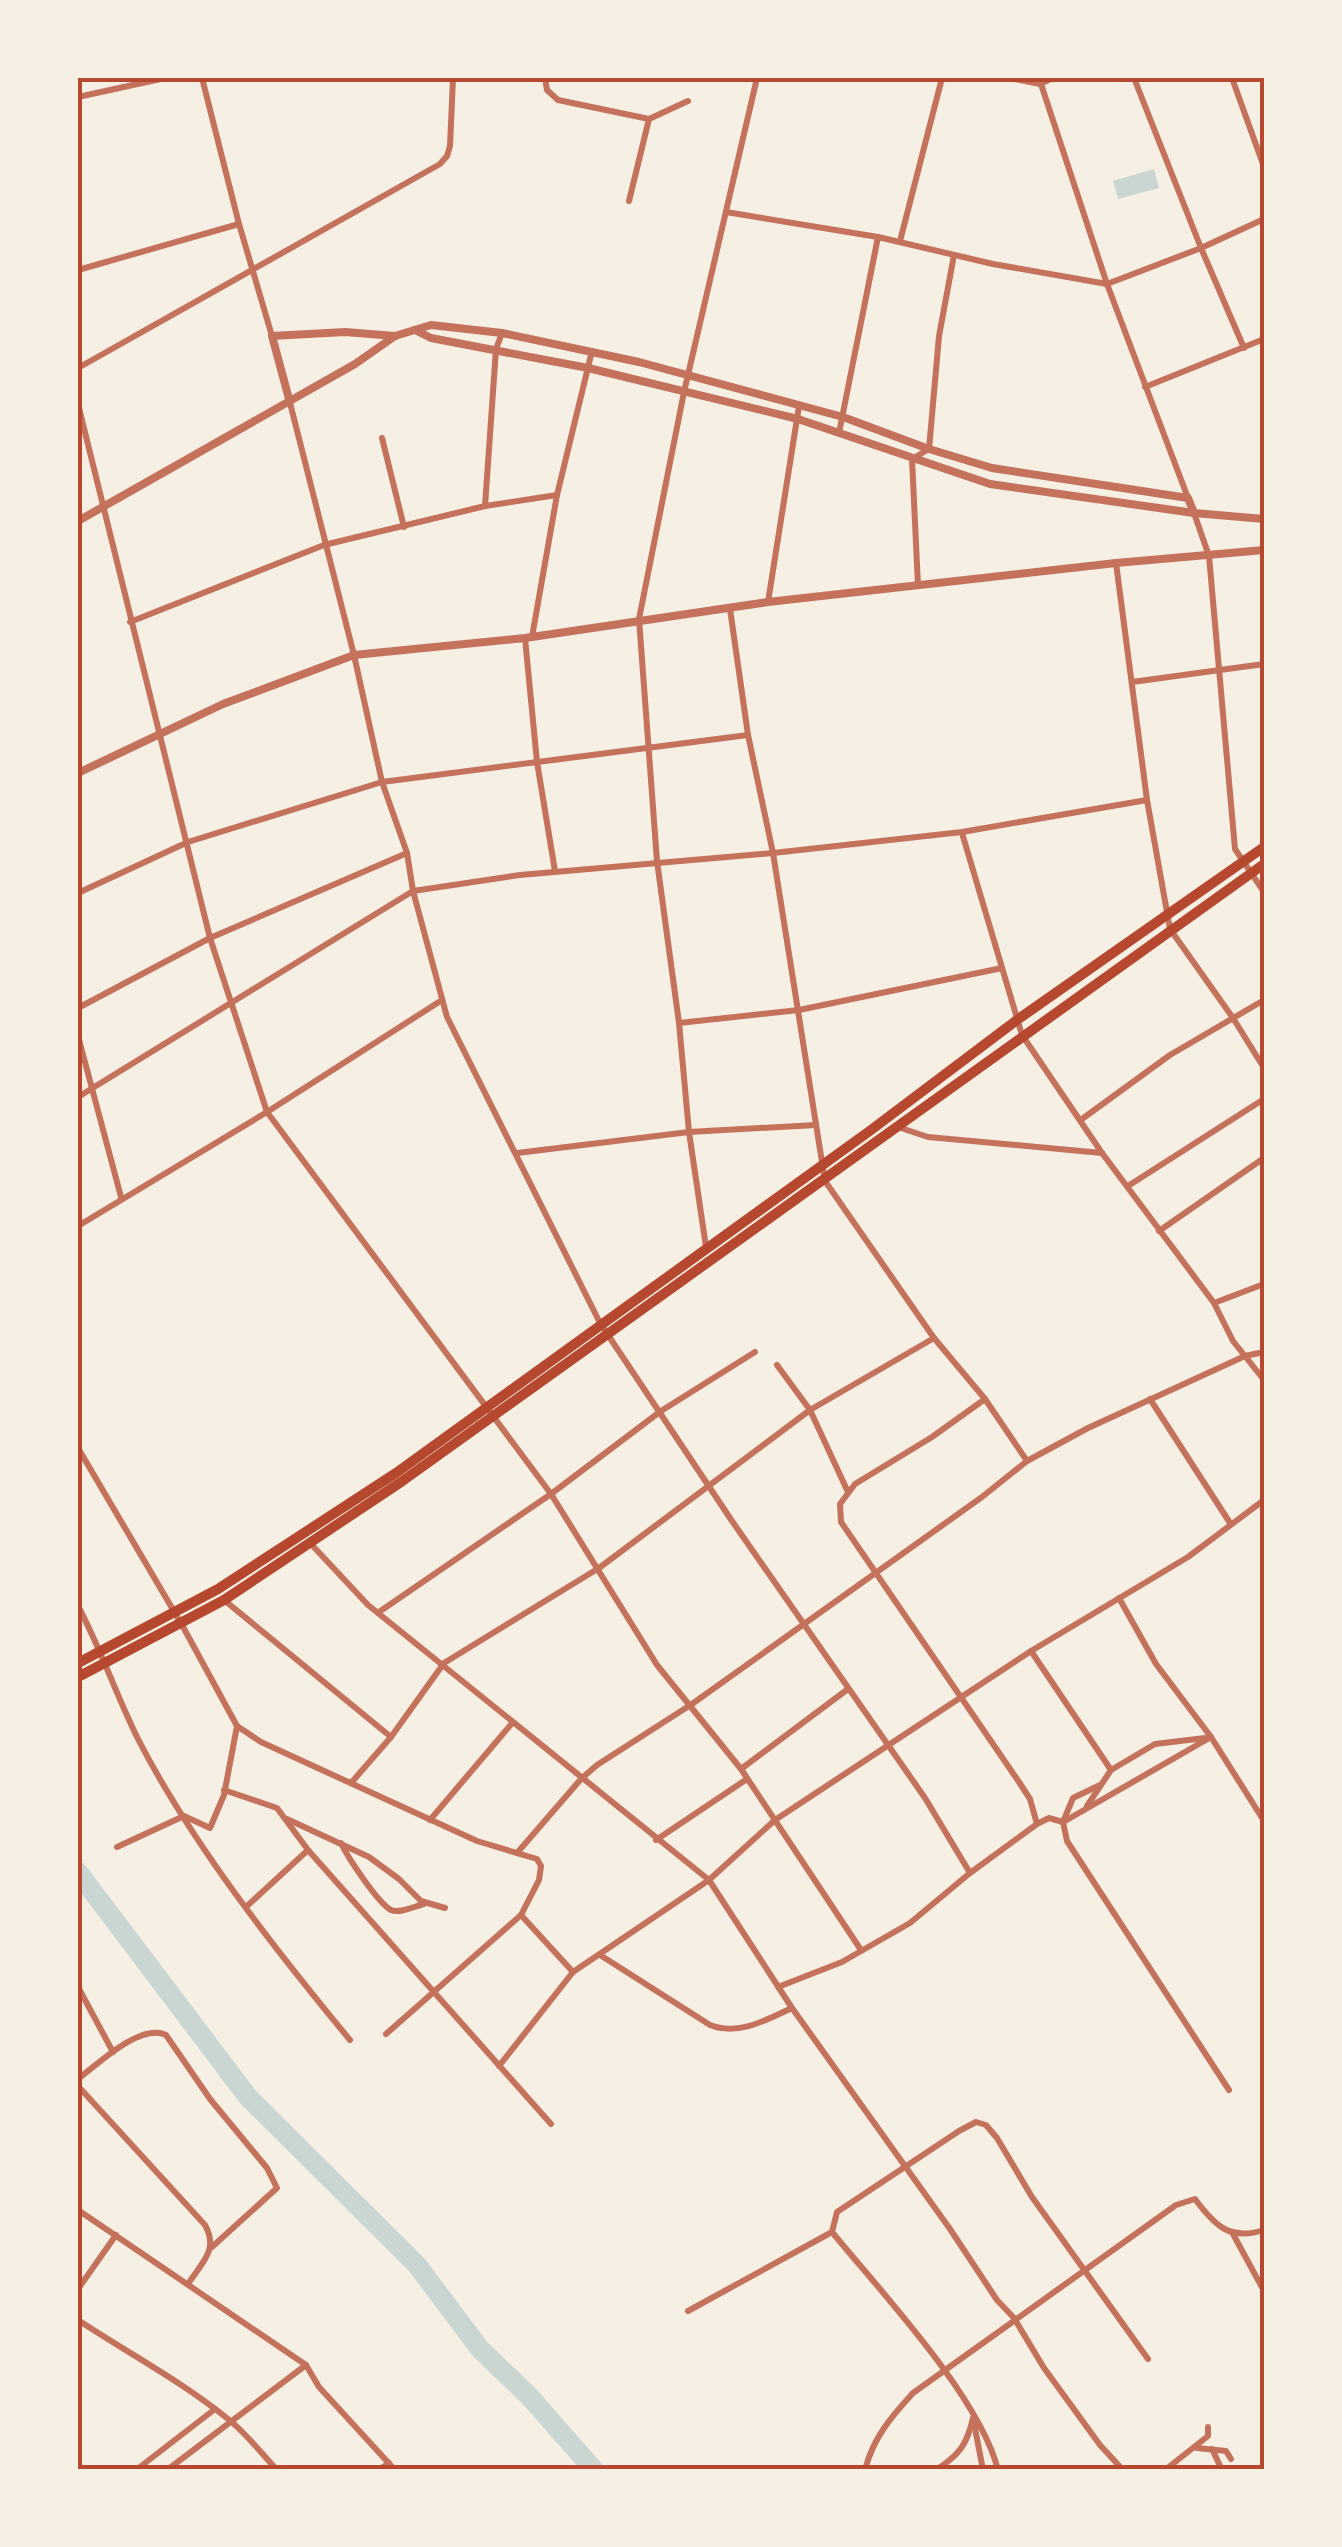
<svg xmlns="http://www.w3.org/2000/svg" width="1342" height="2547" viewBox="0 0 1342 2547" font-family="'Open Sans',sans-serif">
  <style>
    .water { fill: #c9d6d2 }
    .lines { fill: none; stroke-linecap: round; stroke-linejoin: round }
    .river { stroke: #c9d6d2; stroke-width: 20 }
    .minor { stroke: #c5725c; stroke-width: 6 }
    .tertiary { stroke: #c5725c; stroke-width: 8 }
    .trunk { stroke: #b5482f; stroke-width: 10 }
    .neatline { fill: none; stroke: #b5482f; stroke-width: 4 }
  </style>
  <rect width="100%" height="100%" fill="#f6efe4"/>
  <!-- water -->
  <path class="water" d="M1154 169 1159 188 1118 199 1113 181Z"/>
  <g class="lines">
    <!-- river -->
    <path class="river" d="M78 1872 248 2097 417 2265 480 2349 529 2396 594 2470"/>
    <!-- minor -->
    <g class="minor">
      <path d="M202 78 239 224 272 336"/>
      <path d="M545 78 547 90 558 100 649 119 629 201"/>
      <path d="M1010 78 1040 84"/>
      <path d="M1039 78 1107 284 1188 498"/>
      <path d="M1134 78 1201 248 1244 348"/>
      <path d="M1232 78 1264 167"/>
      <path d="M1040 84 1053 78"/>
      <path d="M78 97 165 78"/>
      <path d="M649 119 688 101"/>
      <path d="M726 212 878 237 993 264 1107 284 1201 248 1264 219"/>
      <path d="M900 241 942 78"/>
      <path d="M78 270 239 224"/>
      <path d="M78 368 440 164 447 156 450 146 453 78"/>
      <path d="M1145 387 1264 339"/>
      <path d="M289 399 354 655 382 782 407 853 413 891 447 1017 600 1323 732 1521 925 1798 970 1873"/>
      <path d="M78 404 210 938 267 1112 551 1494 657 1665 741 1769 861 1950"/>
      <path d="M839 433 878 237"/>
      <path d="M382 438 404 527"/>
      <path d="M485 506 496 349 502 333"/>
      <path d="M1194 513 1209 556 1235 849 1264 892"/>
      <path d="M1116 563 1147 800 1170 929 1233 1018 1264 1068"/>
      <path d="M918 586 912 459 929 449 939 336 954 255"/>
      <path d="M768 602 799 406"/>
      <path d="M730 609 748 735 773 853 825 1181 934 1338 985 1399 1027 1461"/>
      <path d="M130 622 324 545 485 506 557 495"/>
      <path d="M532 637 557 495 592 351"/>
      <path d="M525 638 537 762 555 871"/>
      <path d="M1132 682 1264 664"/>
      <path d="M962 833 1022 1035 1102 1153 1214 1303 1233 1341 1264 1380"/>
      <path d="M78 893 188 842 382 782 748 735"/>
      <path d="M78 1008 210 938 407 853"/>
      <path d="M679 1023 799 1010 1002 968"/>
      <path d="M78 1036 121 1197"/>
      <path d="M78 1097 413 891 520 875 773 853 962 832 1147 800"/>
      <path d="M1082 1119 1170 1055 1264 1000"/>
      <path d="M898 1127 928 1137 1102 1153"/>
      <path d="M517 1153 689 1132 816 1125"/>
      <path d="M1128 1186 1264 1099"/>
      <path d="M78 1226 267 1112 442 1000"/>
      <path d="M1159 1231 1264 1158"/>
      <path d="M706 1247 689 1132 679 1023 657 861 639 619 684 392 757 78"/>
      <path d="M1214 1303 1264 1284"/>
      <path d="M777 1365 810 1410 847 1490"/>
      <path d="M985 1399 932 1437 855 1484 840 1504 841 1522 1019 1782 1030 1799 1037 1824"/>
      <path d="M1150 1399 1230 1523"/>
      <path d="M78 1448 182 1625 237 1726 261 1742 477 1841 537 1859 541 1866 539 1880 521 1915 386 2034"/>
      <path d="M311 1544 368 1605 709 1880 792 2008 950 2229 997 2300 1014 2318 1044 2368 1100 2445 1123 2470"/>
      <path d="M1119 1598 1156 1664 1211 1737 1264 1821"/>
      <path d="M224 1600 391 1737"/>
      <path d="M78 1606C101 1649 116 1695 138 1739 192 1844 275 1949 350 2040"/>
      <path d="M379 1612 551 1494 661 1411 755 1352"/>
      <path d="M1031 1651 1111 1770 1087 1806"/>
      <path d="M741 1769 848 1689"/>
      <path d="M1111 1770 1155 1744 1205 1738"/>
      <path d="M351 1783 391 1737 444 1663 599 1568 810 1410 934 1338"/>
      <path d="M1100 1785 1073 1798 1063 1822 1067 1841 1229 2090"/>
      <path d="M224 1790 277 1808 308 1850 551 2124"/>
      <path d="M287 1819 369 1857 399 1879 421 1901 445 1908"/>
      <path d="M430 1820 513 1722"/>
      <path d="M1065 1821 1211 1737"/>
      <path d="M656 1840 747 1779"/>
      <path d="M341 1843C348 1858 378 1903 391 1910 400 1914 415 1906 424 1904"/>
      <path d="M117 1847 184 1816 210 1828 224 1795 237 1726"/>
      <path d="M517 1853 581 1779 597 1765 692 1704 982 1497 1027 1461 1088 1428 1245 1356 1264 1352"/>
      <path d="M247 1906 308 1850"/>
      <path d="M521 1915 573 1972"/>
      <path d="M600 1955 710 2025C738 2036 766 2020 792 2008"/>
      <path d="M78 1987 113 2052"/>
      <path d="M778 1987 842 1962 910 1923 970 1873 1037 1824 1049 1818 1063 1822"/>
      <path d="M499 2066 573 1972 709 1880 775 1820 1031 1651 1188 1557 1264 1500"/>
      <path d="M78 2079C98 2064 140 2023 166 2035L210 2099 267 2168 277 2188 212 2247"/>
      <path d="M78 2086 205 2225C219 2250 202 2262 188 2284"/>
      <path d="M78 2210 306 2365 319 2387 395 2470"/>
      <path d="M1233 2234 1264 2291"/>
      <path d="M78 2289 116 2235"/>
      <path d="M688 2311 832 2232"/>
      <path d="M78 2320C128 2353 181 2381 228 2419 246 2433 261 2453 277 2470"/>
      <path d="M974 2423 983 2470"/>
      <path d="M1197 2448 1226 2451 1231 2459"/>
      <path d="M1212 2449 1222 2470"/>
      <path d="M136 2470 215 2409"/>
      <path d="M167 2470 306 2365"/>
      <path d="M379 2470 389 2463"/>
      <path d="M865 2470C873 2438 891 2417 913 2393L1176 2205 1195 2199C1215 2226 1230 2241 1264 2230"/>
      <path d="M936 2470C959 2455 967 2445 973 2418"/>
      <path d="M998 2470C980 2397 881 2292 832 2232L837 2212 959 2131 976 2122 986 2125 997 2138 1032 2197 1148 2359"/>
      <path d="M1165 2470 1208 2436V2427"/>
    </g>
    <!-- tertiary -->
    <g class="tertiary">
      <path d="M415 330 431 338 588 368 798 419 990 484 1194 513 1264 519"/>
      <path d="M289 399 272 336 345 332 395 336"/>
      <path d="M78 521 355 364 395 336 431 325 502 333 639 362 843 417 929 449 992 468 1188 498 1194 513"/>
      <path d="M78 773 223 704 354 655 525 638 768 602 1116 563 1264 550"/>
    </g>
    <!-- trunk -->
    <g class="trunk">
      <path d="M78 1663 218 1589 396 1473 871 1130 1017 1020 1264 847"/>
      <path d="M78 1677 224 1600 401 1482 1264 864"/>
    </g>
  </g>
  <!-- border -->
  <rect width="1342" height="2547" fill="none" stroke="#f6efe4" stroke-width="160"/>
  <rect x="80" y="80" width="1182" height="2387" class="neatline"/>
</svg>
